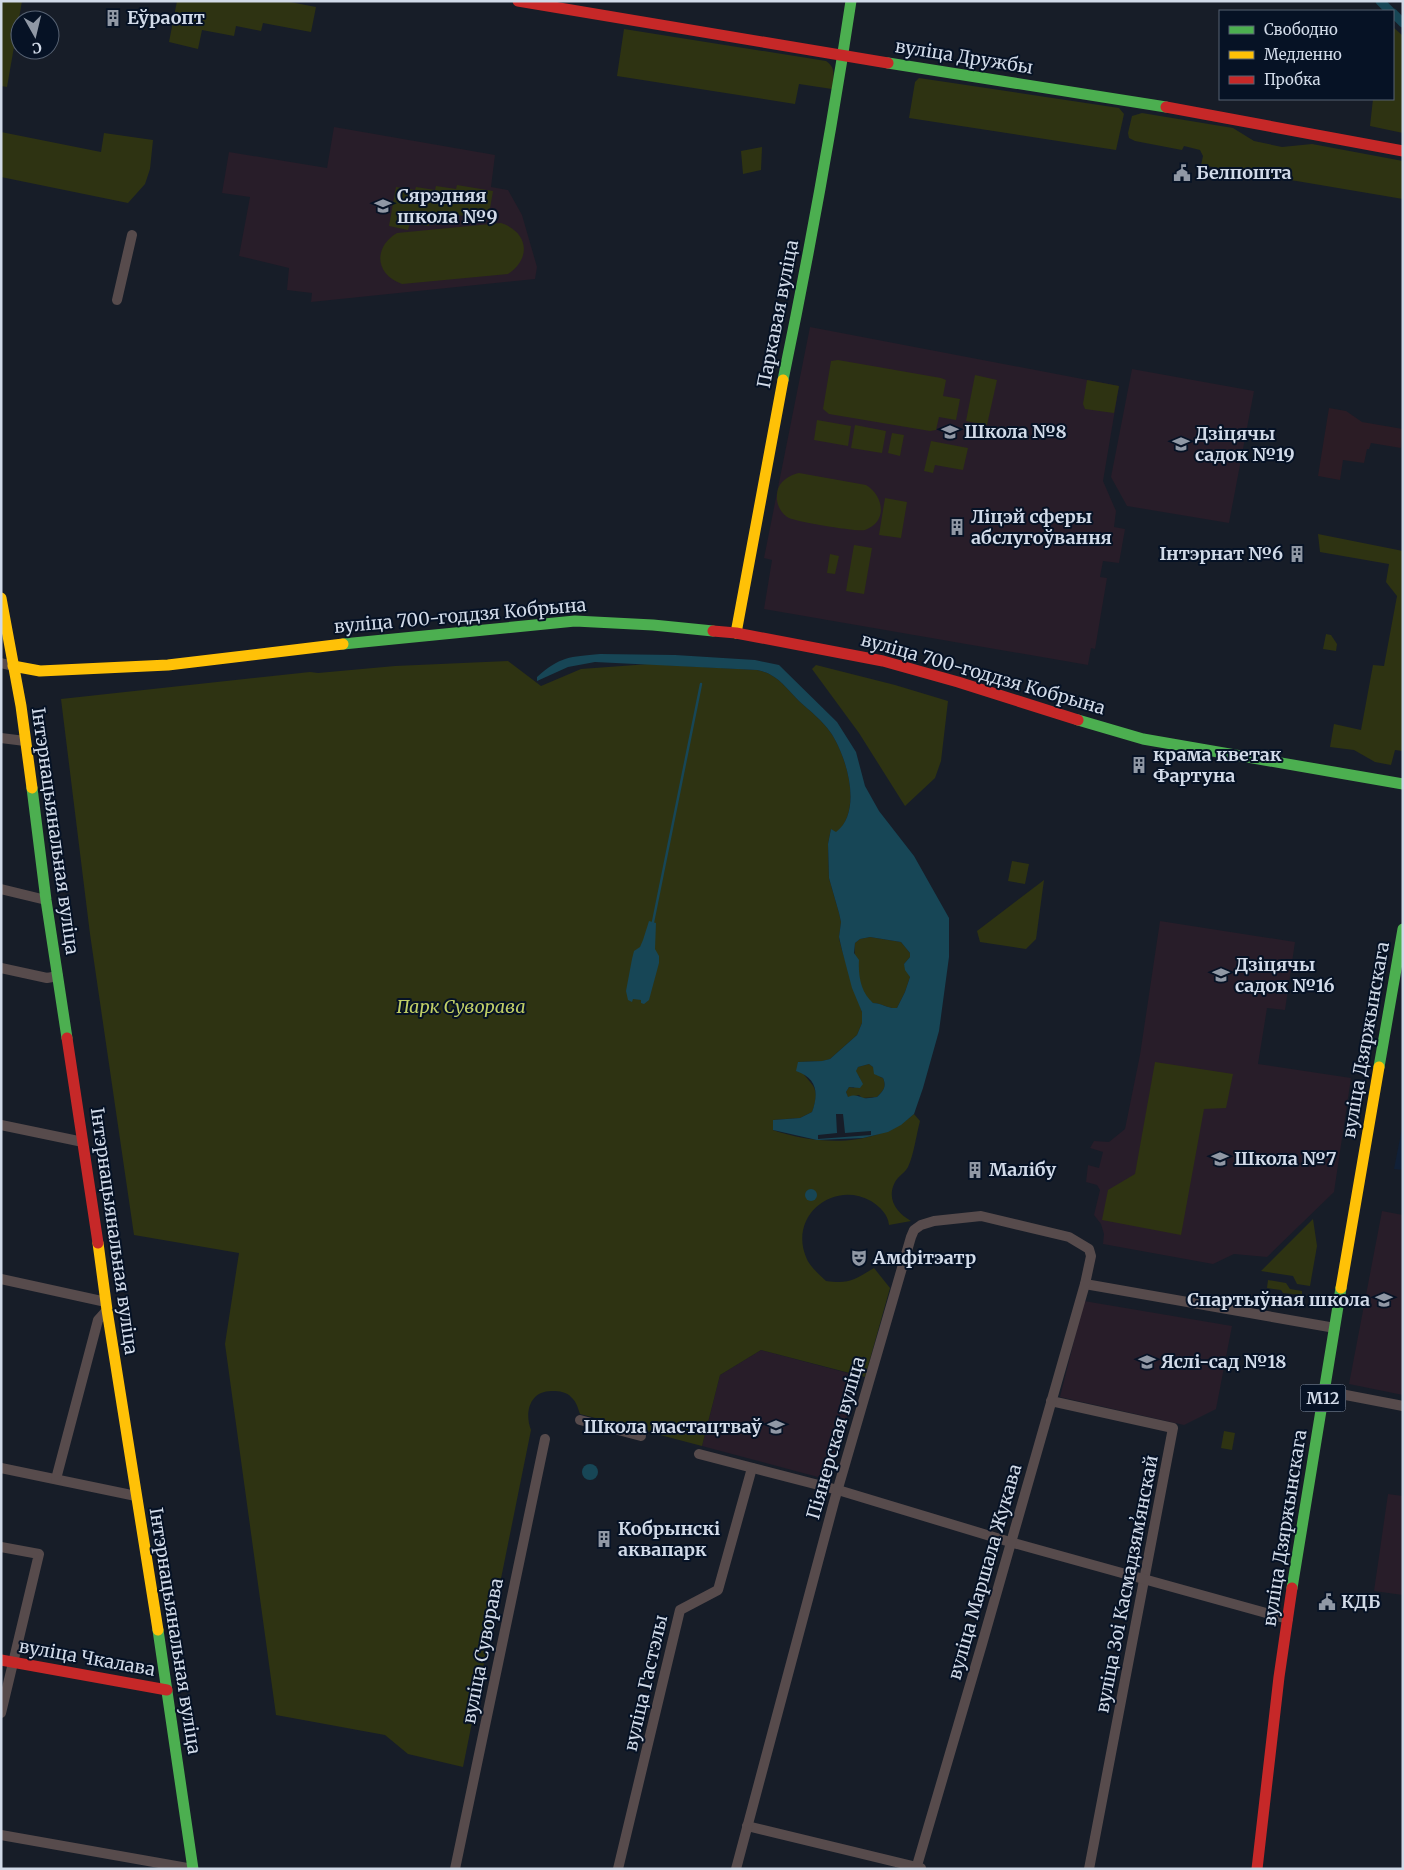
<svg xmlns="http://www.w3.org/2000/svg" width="1404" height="1870" viewBox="0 0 1404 1870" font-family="Merriweather,serif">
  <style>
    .commercial { fill: #2b1c25 }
    .built { fill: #112037 }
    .education { fill: #281d29 }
    .green { fill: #2e3312 }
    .water { fill: #174656; fill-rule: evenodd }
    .pier { fill: #171d28 }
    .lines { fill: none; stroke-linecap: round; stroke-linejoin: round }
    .stream { stroke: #174656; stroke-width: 2.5 }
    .canal { stroke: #174656; stroke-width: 9 }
    .street { stroke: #574b4c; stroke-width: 10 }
    .fast { stroke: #4caf50; stroke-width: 11 }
    .slow { stroke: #ffc107; stroke-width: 11 }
    .jam { stroke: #c62828; stroke-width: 11 }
    .labels { text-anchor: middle; stroke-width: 4; stroke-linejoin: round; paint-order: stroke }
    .shield { fill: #061225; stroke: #949eae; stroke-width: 1 }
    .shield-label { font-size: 16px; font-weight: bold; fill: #d1dae8 }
    .poi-label { font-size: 18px; font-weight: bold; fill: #d1dae8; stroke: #061225; text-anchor: start }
    .street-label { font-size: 18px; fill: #d1dae8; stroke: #061225 }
    .park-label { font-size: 18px; font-style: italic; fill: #c0ce66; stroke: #061225 }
  </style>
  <rect width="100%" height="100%" fill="#171d28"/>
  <!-- commercial -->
  <path class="commercial" d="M1329 408 1346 411 1362 422 1403 429 1401 448 1371 443 1369 449H1367L1364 463 1343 460 1340 480 1318 476Z"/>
  <!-- built -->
  <path class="built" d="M1403 1123V1170L1394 1169Z"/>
  <!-- education -->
  <g class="education">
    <path d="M334 127 495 155 491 187 508 190 522 215 537 267 535 279 311 302 312 293 287 290 289 268 239 256 250 197 222 193 229 152 327 168Z"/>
    <path d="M810 327 1119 386 1103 481 1116 511 1114 527 1125 529 1119 563 1103 561 1100 577 1107 578 1095 649 1091 648 1088 665 764 609 772 560 764 558Z"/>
    <path d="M1132 369 1254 391 1229 523 1127 506 1111 477Z"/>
    <path d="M1160 921 1295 942 1285 1010 1267 1008 1258 1064 1351 1078 1334 1192 1267 1257 1234 1254 1213 1264 1103 1244 1104 1234 1101 1224 1094 1215 1100 1190 1097 1185 1086 1182 1088 1165 1099 1168 1103 1152 1090 1148 1094 1141 1109 1142 1125 1129 1140 1055Z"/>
    <path d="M1382 1211 1403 1215V1395L1349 1384Z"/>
    <path d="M1084 1301 1232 1326 1216 1409 1184 1425 1060 1397Z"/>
    <path d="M761 1350 859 1376 833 1467 818 1477 702 1446 720 1375Z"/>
    <path d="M1388 1494 1403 1496V1595L1374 1591Z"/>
  </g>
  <!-- green -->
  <g class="green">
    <path d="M1 1H22L7 87 1 86Z"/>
    <path d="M177 1H285L316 7 311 32 263 23 261 31 236 26 234 36 202 30 198 49 169 42Z"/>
    <path d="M1393 27 1403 36V133L1370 126 1373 99H1393Z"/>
    <path d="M624 29 826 61C837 68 833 78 832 89L799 84 795 104 617 76Z"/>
    <path d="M919 78 1119 108 1124 114 1116 150 909 118 915 82Z"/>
    <path d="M1142 113 1233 128 1254 141 1282 147 1312 144 1403 161V199L1201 165 1203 156 1200 150 1184 146 1182 150 1135 141 1129 138 1128 133 1132 116Z"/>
    <path d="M1 132 101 152 104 133 153 140 150 169 145 184 128 203 1 177Z"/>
    <path d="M762 147 761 170 743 174 741 151Z"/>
    <path d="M457 185 493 191 488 220 452 214 450 224 430 220 429 226 410 223 408 230 389 226 396 187 415 190 416 187 435 190 436 186 456 189Z"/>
    <path d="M501 223C528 232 532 258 508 274L402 284C375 275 373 247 397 233Z"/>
    <path d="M838 360 941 378 946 380 943 396 960 399 956 420 939 417 936 430 930 431 829 414 823 409 831 361Z"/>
    <path d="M975 375 997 380 987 425 966 421Z"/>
    <path d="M1087 380 1119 386 1114 413 1085 409 1083 404Z"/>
    <path d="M817 420 851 426 848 446 814 440Z"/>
    <path d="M855 425 886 431 882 453 851 448Z"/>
    <path d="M892 433 904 435 900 456 888 453Z"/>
    <path d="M931 441 968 448 963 470 935 465 933 473 924 471Z"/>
    <path d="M799 473 866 485C884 496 888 522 865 530 857 532 798 522 789 518 781 514 776 504 777 496 777 483 787 476 799 473Z"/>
    <path d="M885 498 907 502 901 538 879 535Z"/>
    <path d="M1318 534 1403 551V751L1395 750 1391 765 1375 762 1354 750 1330 747 1334 724 1361 730 1373 665 1384 666 1397 596 1386 582 1389 564 1320 552Z"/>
    <path d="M854 545 872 548 864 594 846 591Z"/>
    <path d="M830 554 839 556 835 574 827 573Z"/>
    <path d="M1326 634 1331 635 1337 644 1336 651 1323 649Z"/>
    <path d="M508 661 541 686 581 669 649 664 757 670C761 671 767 672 771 675 782 681 790 692 799 701 810 711 822 720 831 733 847 757 863 811 836 833L831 829 828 844 829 878 839 913 841 922 839 938 842 950 862 1012V1023L857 1035 830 1059 823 1061 798 1062C805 1086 824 1081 812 1112L800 1118 773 1120V1130C820 1146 876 1147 914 1114L920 1121C916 1136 914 1154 908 1167 905 1173 898 1176 895 1182 886 1199 897 1213 911 1221L889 1225C888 1214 880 1207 871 1201 833 1180 789 1216 806 1257 809 1266 819 1274 826 1281 850 1284 854 1280 874 1268L890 1288 865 1377 761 1350 720 1375 702 1446 580 1414C578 1408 576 1401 571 1397 567 1392 559 1391 553 1391 530 1390 524 1412 531 1430L463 1767 408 1754 385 1735 276 1715 225 1344 239 1253 134 1235 90 934 61 699 310 672 318 673 395 666Z"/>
    <path d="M816 665 895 685 948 701 941 761 935 778 905 806 859 733 812 669Z"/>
    <path d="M1012 861 1029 864 1025 884 1008 881Z"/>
    <path d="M1044 880 1036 939 1026 949 980 942 977 931Z"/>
    <path d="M870 937 901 942 910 953V957L904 964 910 977 905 992 897 1008C888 1009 881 1003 873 1003 871 1001 868 1000 866 998 859 987 853 955 855 943L860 939Z"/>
    <path d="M1155 1062 1233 1074 1226 1108 1204 1109 1181 1235 1102 1220 1108 1190 1135 1174Z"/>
    <path d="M869 1064 873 1067 880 1077 883 1078C887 1087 883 1091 877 1097L862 1098 859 1095 848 1098 846 1092 849 1087 854 1088 860 1078 855 1071 858 1067Z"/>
    <path d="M1313 1219 1317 1246 1310 1286 1297 1284 1293 1276 1261 1271Z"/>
    <path d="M1268 1280 1286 1283 1290 1289 1302 1291V1295L1283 1293 1281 1290 1267 1288Z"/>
    <path d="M1224 1431 1235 1433 1232 1450 1221 1448Z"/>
  </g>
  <!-- water -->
  <g class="water">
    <path d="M600 654 675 655 755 660 779 665 837 722 856 752 865 786 879 811 914 856 949 918V957L939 1031 923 1088 914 1114 901 1125 888 1132 863 1138 817 1140 773 1130V1120L800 1118 812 1112C819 1093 817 1078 796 1071L798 1062 822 1061 830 1059 857 1035 862 1023V1012L852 988 842 950 839 937 841 922 839 913 829 878 828 844 831 829 836 832C863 812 847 757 831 733 822 720 810 711 799 701 790 692 782 681 771 675 767 672 761 671 757 670L595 662 568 667 537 681V677C561 656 569 657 600 654ZM870 937 901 942 910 953V957L904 964 905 970 910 977 905 992 897 1008C888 1009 881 1003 873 1003 861 993 858 976 859 960L854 953 855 943 860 939ZM869 1064 873 1067 874 1074 883 1078C887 1087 883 1091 877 1097 873 1097 868 1099 864 1098 857 1096 855 1094 848 1097L846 1092 849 1087 860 1088 863 1084 856 1071 858 1067Z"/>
    <path d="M649 921 656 923 655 949 659 956V963L649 1000 644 1004 641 1003V1000L633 999 632 1002 628 1000 626 991 632 959 634 951 640 947 643 940Z"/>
    <circle cx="811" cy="1195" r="6"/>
    <circle cx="590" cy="1472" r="8"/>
  </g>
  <!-- pier -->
  <path class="pier" d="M836 1114H843L845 1133 871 1131V1135L818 1139V1135L837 1133Z"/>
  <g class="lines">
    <!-- stream -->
    <path class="stream" d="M653 922 701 684"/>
    <!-- canal -->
    <g class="canal">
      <path d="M1380 1 1390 11"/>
      <path d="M1393 13 1403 23"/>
    </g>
    <!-- street -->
    <g class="street">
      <path d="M117 300 132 235"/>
      <path d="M1 663 13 666"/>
      <path d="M1 738 25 741"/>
      <path d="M1 889 46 900"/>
      <path d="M1 968 47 978 58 976"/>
      <path d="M1 1125 83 1142"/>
      <path d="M1 1279 106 1302"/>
      <path d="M1085 1284 1335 1328"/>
      <path d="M1325 1391 1403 1406"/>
      <path d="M1051 1401 1173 1428 1089 1869"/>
      <path d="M580 1420 641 1436"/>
      <path d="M699 1454 838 1490 1010 1542 1288 1619"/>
      <path d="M1 1468 136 1496"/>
      <path d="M56 1479 98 1320 107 1310"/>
      <path d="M1 1547 39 1554 1 1713"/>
      <path d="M747 1826 921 1868"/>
      <path d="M1 1835 193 1869"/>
      <path d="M455 1869 545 1439"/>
      <path d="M618 1869 680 1610 718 1590 752 1468"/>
      <path d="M736 1869 834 1502 911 1237 914 1230 921 1225 934 1221 981 1216 1069 1237 1089 1249 1091 1256 1085 1284 982 1644 916 1869"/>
    </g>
    <!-- fast -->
    <g class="fast">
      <path d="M888 63 1166 107"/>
      <path d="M783 380C809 254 832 128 851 1"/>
      <path d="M343 644 575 621 653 625 713 631"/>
      <path d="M1078 720 1143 739 1403 784"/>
      <path d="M32 788 46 900 67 1038"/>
      <path d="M1379 1067 1403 929"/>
      <path d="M1292 1588 1341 1288"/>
      <path d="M158 1630 193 1869"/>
    </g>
    <!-- slow -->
    <g class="slow">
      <path d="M1 598 21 706 32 788"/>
      <path d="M736 633 783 380"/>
      <path d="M13 666 40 671 168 665 343 644"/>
      <path d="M98 1243 107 1310 158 1630"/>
      <path d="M1341 1288 1379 1067"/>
    </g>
    <!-- jam -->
    <g class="jam">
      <path d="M518 1 888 63"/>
      <path d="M1166 107 1403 151"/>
      <path d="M713 631 736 633 883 661 958 682 1078 720"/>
      <path d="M67 1038 98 1243"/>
      <path d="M1 1660 167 1690"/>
      <path d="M1257 1869 1279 1677 1292 1588"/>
    </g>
  </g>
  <!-- icons -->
  <defs>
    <g id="building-bare" transform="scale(1.35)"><path d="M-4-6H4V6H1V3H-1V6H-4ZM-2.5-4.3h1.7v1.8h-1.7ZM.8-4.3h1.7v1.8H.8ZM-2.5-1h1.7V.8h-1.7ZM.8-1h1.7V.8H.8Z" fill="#9098a5" stroke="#061225" stroke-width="2.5" paint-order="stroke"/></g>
    <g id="civic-bare" transform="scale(1.35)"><path d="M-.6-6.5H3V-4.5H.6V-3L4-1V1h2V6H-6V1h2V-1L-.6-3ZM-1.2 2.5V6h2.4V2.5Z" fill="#9098a5" stroke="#061225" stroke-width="2.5" paint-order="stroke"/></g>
    <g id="school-bare" transform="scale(1.35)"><path d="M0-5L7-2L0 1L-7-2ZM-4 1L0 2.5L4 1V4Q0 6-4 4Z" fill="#9098a5" stroke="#061225" stroke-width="2.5" paint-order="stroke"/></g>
    <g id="theatre-bare" transform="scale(1.35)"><path d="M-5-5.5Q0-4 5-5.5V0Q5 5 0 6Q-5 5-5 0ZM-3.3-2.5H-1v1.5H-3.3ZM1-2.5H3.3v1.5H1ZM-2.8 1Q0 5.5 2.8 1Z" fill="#9098a5" stroke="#061225" stroke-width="2.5" paint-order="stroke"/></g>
  </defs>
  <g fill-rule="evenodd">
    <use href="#building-bare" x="113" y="18"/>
    <use href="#civic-bare" x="1182" y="173"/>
    <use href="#school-bare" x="383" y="206"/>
    <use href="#school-bare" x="950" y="432"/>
    <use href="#school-bare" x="1181" y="444"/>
    <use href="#building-bare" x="957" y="527"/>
    <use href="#building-bare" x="1297" y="554"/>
    <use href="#building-bare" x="1139" y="765"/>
    <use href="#school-bare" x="1221" y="975"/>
    <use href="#school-bare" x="1220" y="1159"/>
    <use href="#building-bare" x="975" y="1170"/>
    <use href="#theatre-bare" x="859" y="1258"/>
    <use href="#school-bare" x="1384" y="1300"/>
    <use href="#school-bare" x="1147" y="1362"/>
    <use href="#school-bare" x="776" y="1427"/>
    <use href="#building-bare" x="604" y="1539"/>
    <use href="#civic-bare" x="1327" y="1602"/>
  </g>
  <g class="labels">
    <!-- shield labels -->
    <rect class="shield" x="1300.5" y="1384.5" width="45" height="27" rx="4"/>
    <g class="shield-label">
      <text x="1323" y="1404">М12</text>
    </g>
    <!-- poi labels -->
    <g class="poi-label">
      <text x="127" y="24">Еўраопт</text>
      <text x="1196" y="179">Белпошта</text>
      <text x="397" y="202">Сярэдняя<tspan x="397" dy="21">школа №9</tspan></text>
      <text x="964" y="438">Школа №8</text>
      <text x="1195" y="440">Дзіцячы<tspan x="1195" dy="21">садок №19</tspan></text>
      <text x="971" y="523">Ліцэй сферы<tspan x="971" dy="21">абслугоўвання</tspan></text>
      <text x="1283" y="560" text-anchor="end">Інтэрнат №6</text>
      <text x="1153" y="761">крама кветак<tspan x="1153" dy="21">Фартуна</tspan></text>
      <text x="1235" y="971">Дзіцячы<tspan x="1235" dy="21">садок №16</tspan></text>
      <text x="1234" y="1165">Школа №7</text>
      <text x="989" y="1176">Малібу</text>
      <text x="873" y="1264">Амфітэатр</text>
      <text x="1370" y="1306" text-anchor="end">Спартыўная школа</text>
      <text x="1161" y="1368">Яслі-сад №18</text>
      <text x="762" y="1433" text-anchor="end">Школа мастацтваў</text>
      <text x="618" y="1535">Кобрынскі<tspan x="618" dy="21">аквапарк</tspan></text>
      <text x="1341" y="1608">КДБ</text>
    </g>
    <!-- street labels -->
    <g class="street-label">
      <text transform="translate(964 57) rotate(9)" y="6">вуліца Дружбы</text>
      <text transform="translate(778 314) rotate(-79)" y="6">Паркавая вуліца</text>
      <text transform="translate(460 616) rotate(-5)" y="6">вуліца 700-годдзя Кобрына</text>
      <text transform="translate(983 674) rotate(16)" y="6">вуліца 700-годдзя Кобрына</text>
      <text transform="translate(55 831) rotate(82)" y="6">Інтэрнацыянальная вуліца</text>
      <text transform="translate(1366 1040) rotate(-80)" y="6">вуліца Дзяржынскага</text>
      <text transform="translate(114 1231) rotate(82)" y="6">Інтэрнацыянальная вуліца</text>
      <text transform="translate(836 1438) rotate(-74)" y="6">Піянерская вуліца</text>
      <text transform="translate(1285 1528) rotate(-81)" y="6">вуліца Дзяржынскага</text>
      <text transform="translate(985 1572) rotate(-74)" y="6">вуліца Маршала Жукава</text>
      <text transform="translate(1127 1584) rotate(-79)" y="6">вуліца Зоі Касмадзямʼянскай</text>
      <text transform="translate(175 1631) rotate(81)" y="6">Інтэрнацыянальная вуліца</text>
      <text transform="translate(483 1651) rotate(-79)" y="6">вуліца Суворава</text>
      <text transform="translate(87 1658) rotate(10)" y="6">вуліца Чкалава</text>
      <text transform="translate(646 1683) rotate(-77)" y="6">вуліца Гастэлы</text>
    </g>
    <!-- park labels -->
    <g class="park-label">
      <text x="461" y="1013">Парк Суворава</text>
    </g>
  </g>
  <!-- border -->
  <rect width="1404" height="1870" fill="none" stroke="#d1dae8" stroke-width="5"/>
  <!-- legend -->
  <rect x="1219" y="10" width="175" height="90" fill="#061225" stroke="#576273"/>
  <rect x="1229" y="26" width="25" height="8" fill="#4caf50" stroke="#576273"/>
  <text x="1264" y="35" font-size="15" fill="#d1dae8">Свободно</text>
  <rect x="1229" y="51" width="25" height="8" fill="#ffc107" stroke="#576273"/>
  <text x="1264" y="60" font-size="15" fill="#d1dae8">Медленно</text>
  <rect x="1229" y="76" width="25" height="8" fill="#c62828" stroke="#576273"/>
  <text x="1264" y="85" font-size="15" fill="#d1dae8">Пробка</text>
  <!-- north arrow -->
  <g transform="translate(35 35) rotate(172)"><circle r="24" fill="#061225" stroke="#576273"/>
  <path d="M0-4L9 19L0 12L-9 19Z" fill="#9098a5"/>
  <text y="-8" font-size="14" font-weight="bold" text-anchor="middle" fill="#d1dae8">С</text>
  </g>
</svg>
